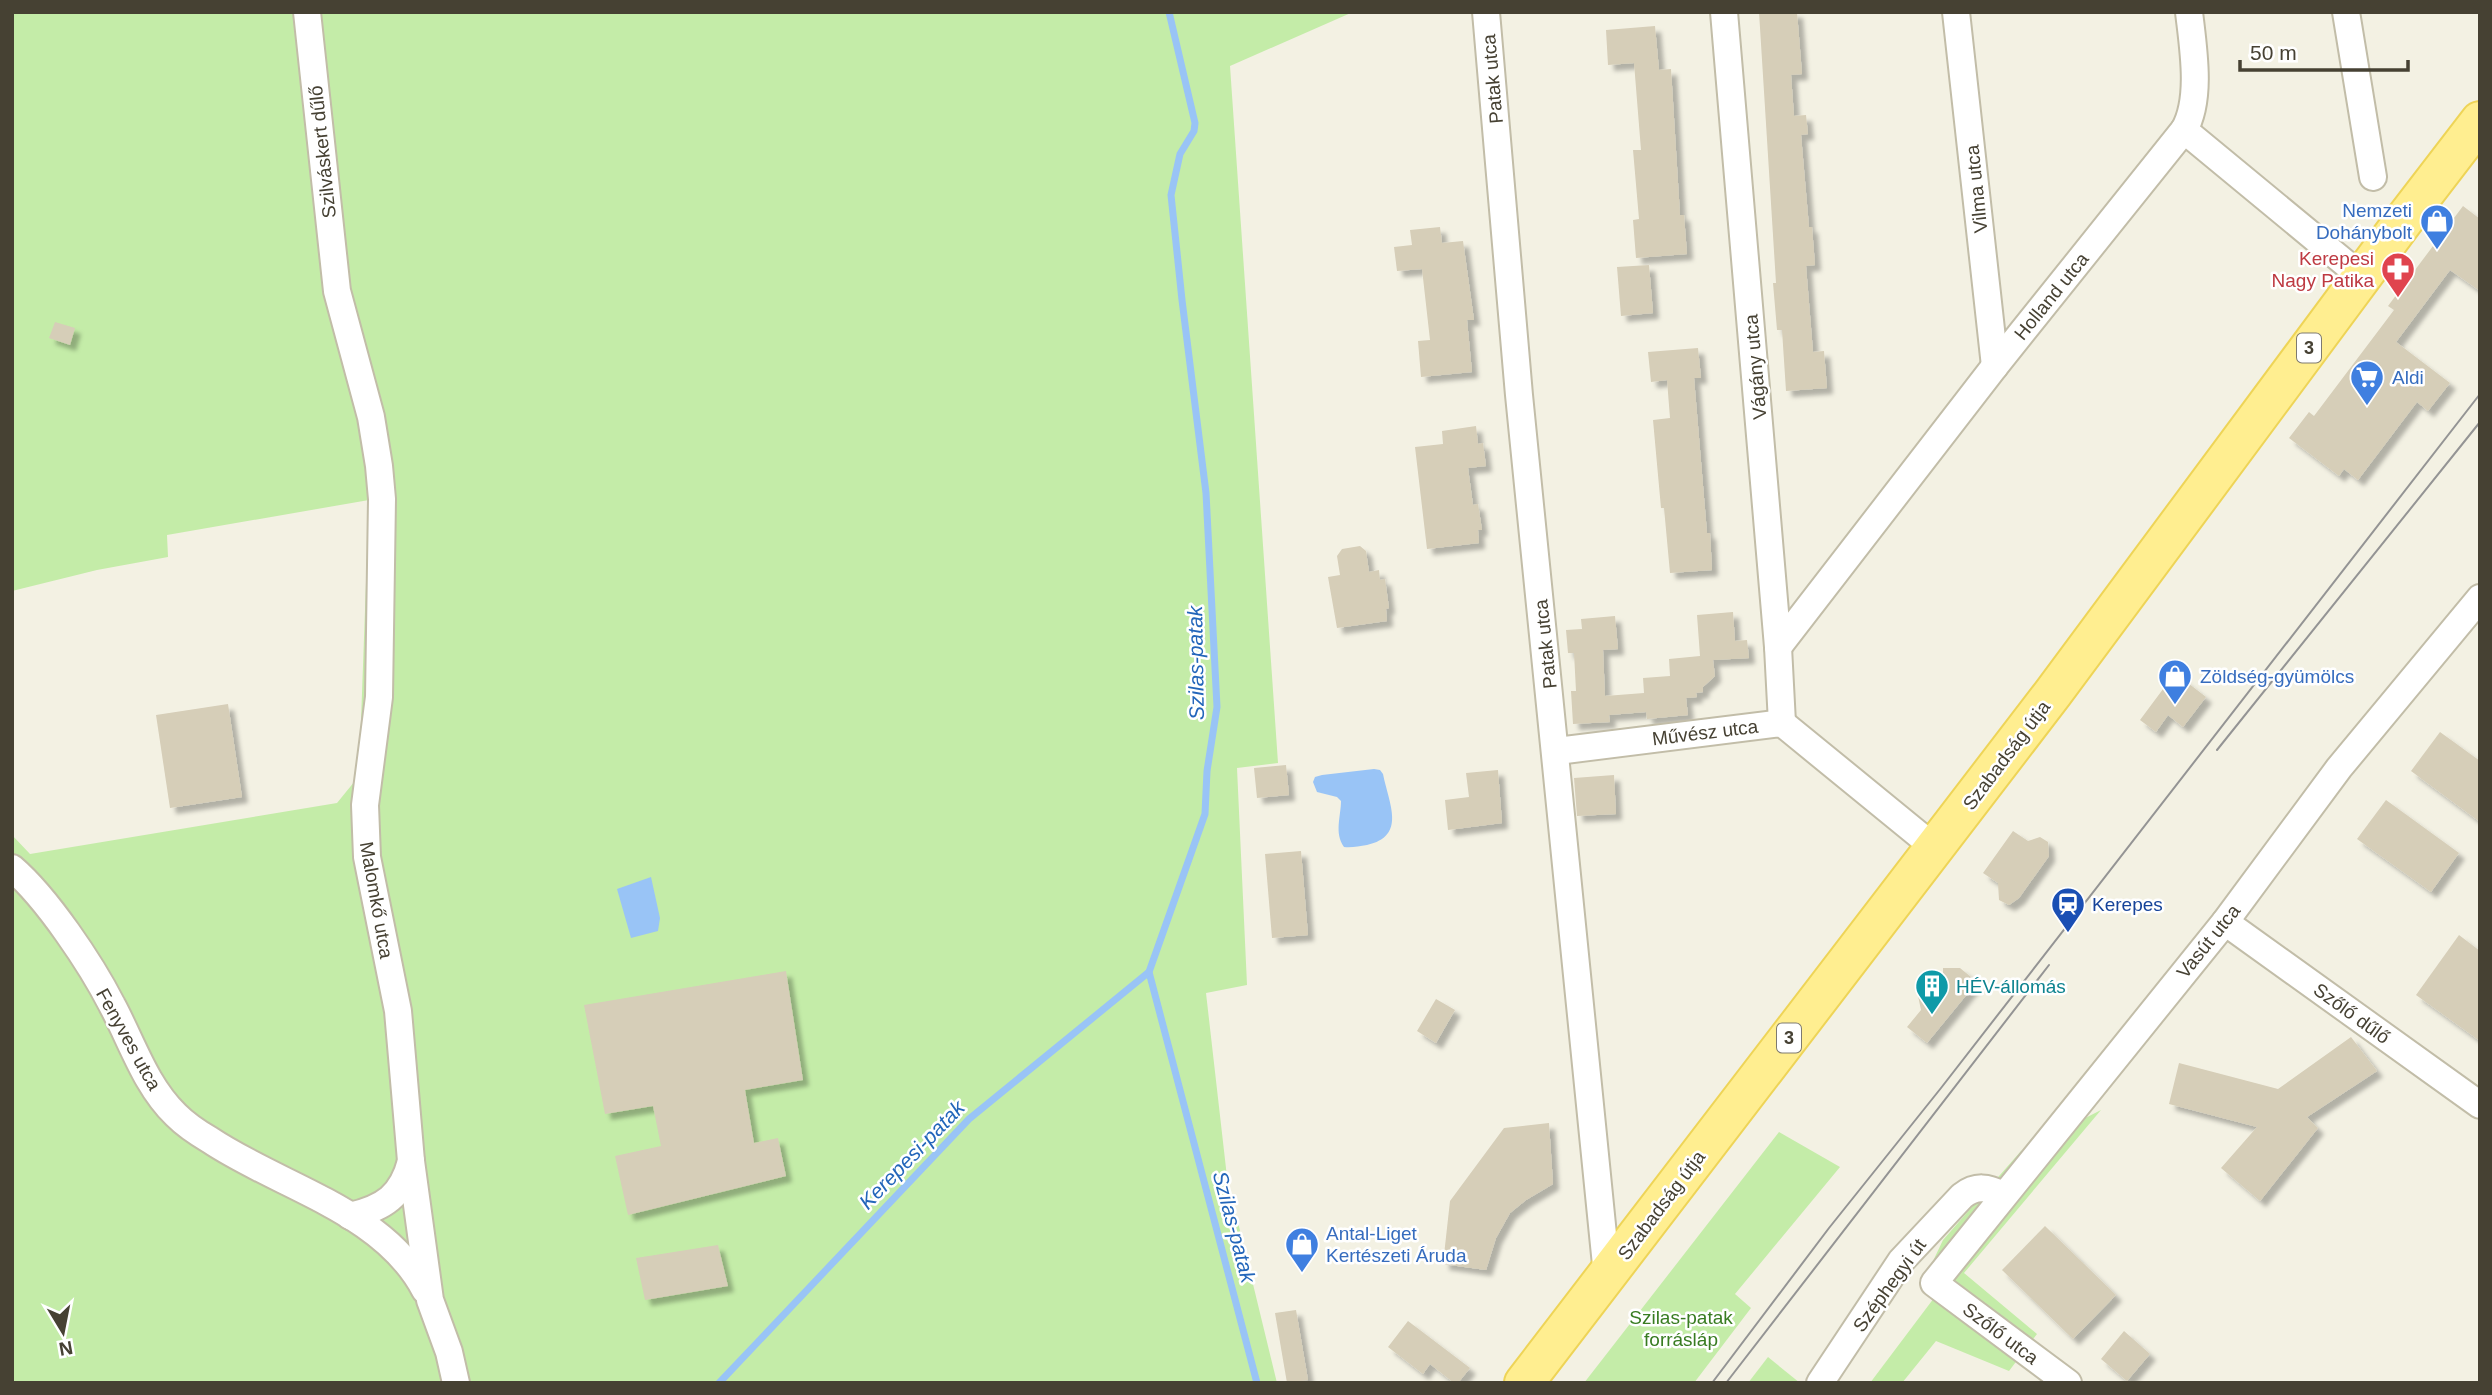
<svg xmlns="http://www.w3.org/2000/svg" width="2492" height="1395" viewBox="0 0 2492 1395" font-family="Helvetica,sans-serif">
  <style>
    .green { fill: #c4eca8 }
    .water { fill: #99c4f6 }
    .lines { fill: none; stroke-linecap: round; stroke-linejoin: round }
    .stream { stroke: #99c4f6; stroke-width: 7 }
    .building { fill: #d6ceb8; filter: url(#shadow) }
    .minor-casing { stroke: #c2bda8; stroke-width: 30 }
    .primary-casing { stroke: #eed457; stroke-width: 42 }
    .minor { stroke: #fff; stroke-width: 26 }
    .primary { stroke: #ffee90; stroke-width: 38 }
    .tram { stroke: #949494; stroke-width: 2 }
    .labels { text-anchor: middle; stroke-width: 5; stroke-linejoin: round; paint-order: stroke }
    .shield { fill: #fff; stroke: #7e7a70; stroke-width: 2 }
    .shield-label { font-size: 18px; font-weight: bold; fill: #464133 }
    .street-label { font-size: 19px; fill: #464133; stroke: #fff }
    .shop-label { font-size: 19px; fill: #366cbe; stroke: #fff; text-anchor: start }
    .health-label { font-size: 19px; fill: #be3a42; stroke: #fff; text-anchor: end }
    .transit-label { font-size: 19px; fill: #164399; stroke: #fff; text-anchor: start }
    .culture-label { font-size: 19px; fill: #0d838f; stroke: #fff; text-anchor: start }
    .park-label { font-size: 19px; fill: #387c21; stroke: #fff }
    .water-label { font-size: 21px; font-style: italic; fill: #2366ba; stroke: #fff }
  </style>
  <defs>
    <filter id="shadow"><feDropShadow dx="6" dy="6" stdDeviation="2" flood-color="#0004"/></filter>
  </defs>
  <rect width="100%" height="100%" fill="#f3f1e3"/>
  <!-- green -->
  <g class="green">
    <path d="M12 12H1353L1230 66 1278 763 1237 768 1247 985 1206 993 1227 1177 1277 1383H12V835L30 854 337 803 359 776 369 500 167 535 168 557 97 570 12 591Z"/>
    <path d="M2101 1110 1964 1273 2037 1334 2009 1371 1936 1341 1902 1383H1870L1934 1298 1924 1280 1943 1240 2021 1151Z"/>
    <path d="M1779 1132 1840 1167 1735 1294 1751 1308 1694 1383H1584Z"/>
    <path d="M1768 1357 1800 1383H1748Z"/>
  </g>
  <!-- water -->
  <g class="water">
    <path d="M1374 769 1380 770 1383 774C1389 804 1407 836 1367 845 1359 846 1352 848 1344 847 1334 833 1341 816 1341 801L1337 797 1317 792 1313 782 1315 777 1322 775Z"/>
    <path d="M651 877 660 918 658 931 631 938 617 889Z"/>
  </g>
  <g class="lines">
    <!-- stream -->
    <g class="stream">
      <path d="M1169 12 1195 123 1194 131 1180 154 1171 195 1182 300 1206 493 1217 707 1207 771 1205 814 1149 972 1257 1383"/>
      <path d="M719 1383 969 1119 1149 972"/>
    </g>
  </g>
  <!-- building -->
  <g class="building">
    <path d="M1759 12H1797L1802 74 1791 75 1794 116 1806 115 1808 134 1801 135 1809 227H1812L1815 265 1806 266 1813 352 1824 351 1827 388 1786 391 1782 330H1777L1773 283H1776Z"/>
    <path d="M1655 26 1659 70 1671 69 1680 215H1684L1687 254 1636 258 1633 220 1639 219 1633 150H1641L1634 63 1608 65 1606 30Z"/>
    <path d="M2463 206 2480 219V291L2450 270 2396 342 2450 383 2428 411 2417 402 2358 480 2344 469 2339 476 2289 438 2309 412 2314 416 2394 310 2388 306Z"/>
    <path d="M1440 227 1442 243 1463 241 1474 320H1467L1472 372 1421 377 1418 341 1430 340 1422 269 1397 271 1394 247 1412 245 1410 230Z"/>
    <path d="M1649 265 1653 313 1621 316 1617 267Z"/>
    <path d="M55 322 75 328 70 345 49 338Z"/>
    <path d="M1698 348 1701 378H1694L1707 533H1710L1712 570 1670 573 1664 508H1661L1653 420 1670 418 1667 380 1651 382 1648 352Z"/>
    <path d="M1476 426 1478 444 1483 443 1486 466 1468 468 1473 505 1478 504 1482 530H1478L1479 543 1427 549 1415 447 1443 444 1442 431Z"/>
    <path d="M1360 546 1366 551 1369 572 1379 570 1380 580 1385 579 1389 608 1386 609 1387 621 1337 628 1328 577 1340 575 1337 556 1342 549Z"/>
    <path d="M1733 612 1735 641 1747 640 1749 658 1713 660 1715 676 1703 687V692L1696 693 1697 697 1686 698 1688 715 1647 719 1646 712 1609 715 1610 722 1573 724 1571 691H1576L1574 653H1568L1566 630 1582 629 1581 619 1615 616 1618 649 1603 650 1605 696 1644 693 1643 678 1670 676 1669 659 1700 656 1697 615Z"/>
    <path d="M2175 673 2206 697 2183 727 2168 715 2156 732 2140 720Z"/>
    <path d="M228 704 242 797 170 808 156 715Z"/>
    <path d="M2440 732 2480 761V822L2411 771Z"/>
    <path d="M1286 765 1289 795 1257 798 1254 768Z"/>
    <path d="M1498 770 1502 823 1448 830 1445 800 1469 797 1466 773Z"/>
    <path d="M1614 775 1616 814 1577 816 1574 778Z"/>
    <path d="M2386 800 2459 853 2431 892 2357 839Z"/>
    <path d="M2013 831 2028 841 2040 837 2048 842 2049 856 2019 898 2009 905 1999 900 1998 883 1983 873Z"/>
    <path d="M1301 851 1308 935 1272 938 1265 854Z"/>
    <path d="M2459 935 2480 951V1041L2416 995Z"/>
    <path d="M1943 968H1960L1977 982 1927 1043 1907 1027 1921 1010 1917 991 1924 981 1943 979Z"/>
    <path d="M786 971 803 1080 745 1090 754 1143 778 1138 786 1176 628 1215 615 1156 661 1146 653 1106 605 1114 584 1005Z"/>
    <path d="M1436 999 1455 1010 1436 1043 1417 1031Z"/>
    <path d="M2351 1037 2377 1071 2307 1117 2318 1128 2260 1201 2221 1168 2257 1127 2169 1104 2179 1063 2278 1089Z"/>
    <path d="M1549 1123 1553 1184 1526 1200 1510 1213 1496 1238 1486 1270 1443 1264 1450 1201 1504 1128Z"/>
    <path d="M2045 1226 2116 1295 2073 1339 2002 1270Z"/>
    <path d="M718 1245 728 1286 645 1300 636 1258Z"/>
    <path d="M1296 1310 1308 1380 1287 1383 1275 1313Z"/>
    <path d="M1408 1321 1470 1368 1458 1383H1454L1430 1364 1423 1374 1388 1347Z"/>
    <path d="M2124 1331 2150 1354 2127 1381 2101 1359Z"/>
  </g>
  <g class="lines">
    <!-- minor casing -->
    <g class="minor-casing">
      <g id="minor">
        <path d="M307 12 337 291 371 417 379 466 382 499 379 697 365 805 367 857 398 1011 411 1161 430 1300 449 1352 456 1383"/>
        <path d="M1486 12 1519 395 1607 1275"/>
        <path d="M1724 12 1778 647 1782 723"/>
        <path d="M1956 12 1995 366"/>
        <path d="M2346 12 2373 177"/>
        <path d="M2184 130C2202 99 2193 47 2189 12"/>
        <path d="M1778 647 1995 366 2184 130 2362 277"/>
        <path d="M1557 751 1782 723 1935 848"/>
        <path d="M12 868C47 898 91 964 112 1005 132 1042 145 1085 176 1115 186 1125 198 1133 210 1140 280 1187 384 1211 425 1290"/>
        <path d="M2225 922 2480 1105"/>
        <path d="M350 1216C384 1208 402 1196 411 1161"/>
        <path d="M1820 1383 1901 1261 1962 1196C1976 1185 1988 1187 2003 1195"/>
        <path d="M2068 1383 1934 1283 2225 922 2339 768 2480 598"/>
      </g>
    </g>
    <!-- primary casing -->
    <g class="primary-casing">
      <path id="primary" d="M1524 1383 2053 693 2407 216 2480 121"/>
    </g>
    <!-- minor -->
    <use href="#minor" class="minor"/>
    <!-- primary -->
    <use href="#primary" class="primary"/>
    <!-- tram -->
    <g class="tram">
      <path d="M2217 750 2480 422"/>
      <path d="M1712 1383 1829 1228 1941 1088 2480 394"/>
      <path d="M1726 1383 2049 965"/>
    </g>
  </g>
  <!-- icons -->
  <defs>
    <g id="shop-pin" transform="scale(1.75)"><path d="M0 17L-7.5 6A9.5 9.5 0 1 1 7.5 6Z" fill="#3f7fe0" stroke="#fff"/><path d="M-5-2.5h2.3a2.7 3.5 0 0 1 5.4 0H5L5.5 6h-11ZM-1.5-2.5h3a1.5 2.3 0 0 0-3 0Z" fill="#fff"/></g>
    <g id="pharmacy-pin" transform="scale(1.75)"><path d="M0 17L-7.5 6A9.5 9.5 0 1 1 7.5 6Z" fill="#e0444e" stroke="#fff"/><path d="M-2-6h4v4h4v4h-4v4h-4v-4h-4v-4h4Z" fill="#fff"/></g>
    <g id="supermarket-pin" transform="scale(1.75)"><path d="M0 17L-7.5 6A9.5 9.5 0 1 1 7.5 6Z" fill="#3f7fe0" stroke="#fff"/><path d="M-6-5.5h2.5l.6 2H6L4.5 2H-2.5L-4.4-4H-6ZM-1.5 3.2a1.3 1.3 0 1 0 .1 0ZM3 3.2a1.3 1.3 0 1 0 .1 0Z" fill="#fff"/></g>
    <g id="station-pin" transform="scale(1.75)"><path d="M0 17L-7.5 6A9.5 9.5 0 1 1 7.5 6Z" fill="#1a4fb4" stroke="#fff"/><path d="M-3-6H3Q5-6 5-4V2Q5 4 3 4L4.5 6H3L1.5 4h-3L-3 6H-4.5L-3 4Q-5 4-5 2V-4Q-5-6-3-6ZM-3.5-4v3h7v-3ZM-3.5 1v1.5H-2V1ZM2 1v1.5H3.5V1Z" fill="#fff"/></g>
    <g id="building-pin" transform="scale(1.75)"><path d="M0 17L-7.5 6A9.5 9.5 0 1 1 7.5 6Z" fill="#0f9aa8" stroke="#fff"/><path d="M-4-6H4V6H1V3H-1V6H-4ZM-2.5-4.3h1.7v1.8h-1.7ZM.8-4.3h1.7v1.8H.8ZM-2.5-1h1.7V.8h-1.7ZM.8-1h1.7V.8H.8Z" fill="#fff"/></g>
  </defs>
  <g fill-rule="evenodd">
    <use href="#shop-pin" x="2437" y="221"/>
    <use href="#pharmacy-pin" x="2398" y="269"/>
    <use href="#supermarket-pin" x="2367" y="377"/>
    <use href="#shop-pin" x="2175" y="676"/>
    <use href="#station-pin" x="2068" y="904"/>
    <use href="#building-pin" x="1932" y="986"/>
    <use href="#shop-pin" x="1302" y="1244"/>
  </g>
  <g class="labels">
    <!-- shield labels -->
    <g class="shield">
      <rect x="2297" y="333.5" width="24" height="29" rx="5"/>
      <rect x="1777" y="1023.5" width="24" height="29" rx="5"/>
    </g>
    <g class="shield-label">
      <text x="2309" y="354">3</text>
      <text x="1789" y="1044">3</text>
    </g>
    <!-- street labels -->
    <g class="street-label">
      <text transform="translate(1492 79) rotate(-95)" y="7">Patak utca</text>
      <text transform="translate(322 152) rotate(-96)" y="7">Szilváskert dűlő</text>
      <text transform="translate(1976 189) rotate(-96)" y="7">Vilma utca</text>
      <text transform="translate(2051 296) rotate(-51)" y="7">Holland utca</text>
      <text transform="translate(1755 367) rotate(-95)" y="7">Vágány utca</text>
      <text transform="translate(1545 644) rotate(-96)" y="7">Patak utca</text>
      <text transform="translate(1705 732) rotate(-7)" y="7">Művész utca</text>
      <text transform="translate(2006 755) rotate(-53)" y="7">Szabadság útja</text>
      <text transform="translate(377 900) rotate(80)" y="7">Malomkő utca</text>
      <text transform="translate(2208 941) rotate(-51)" y="7">Vasút utca</text>
      <text transform="translate(2352 1013) rotate(36)" y="7">Szőlő dűlő</text>
      <text transform="translate(129 1039) rotate(61)" y="7">Fenyves utca</text>
      <text transform="translate(1661 1205) rotate(-53)" y="7">Szabadság útja</text>
      <text transform="translate(1889 1285) rotate(-54)" y="7">Széphegyi út</text>
      <text transform="translate(2001 1333) rotate(37)" y="7">Szőlő utca</text>
    </g>
    <!-- shop labels -->
    <g class="shop-label">
      <text x="2412" y="217" text-anchor="end">Nemzeti<tspan x="2412" dy="22">Dohánybolt</tspan></text>
      <text x="2392" y="384">Aldi</text>
      <text x="2200" y="683">Zöldség-gyümölcs</text>
      <text x="1326" y="1240">Antal-Liget<tspan x="1326" dy="22">Kertészeti Áruda</tspan></text>
    </g>
    <!-- health labels -->
    <g class="health-label">
      <text x="2374" y="265">Kerepesi<tspan x="2374" dy="22">Nagy Patika</tspan></text>
    </g>
    <!-- transit labels -->
    <g class="transit-label">
      <text x="2092" y="911">Kerepes</text>
    </g>
    <!-- culture labels -->
    <g class="culture-label">
      <text x="1956" y="993">HÉV-állomás</text>
    </g>
    <!-- park labels -->
    <g class="park-label">
      <text x="1681" y="1324">Szilas-patak<tspan x="1681" dy="22">forrásláp</tspan></text>
    </g>
    <!-- water labels -->
    <g class="water-label">
      <text transform="translate(1196 663) rotate(-91)" y="7">Szilas-patak</text>
      <text transform="translate(912 1155) rotate(-46)" y="7">Kerepesi-patak</text>
      <text transform="translate(1234 1227) rotate(75)" y="7">Szilas-patak</text>
    </g>
  </g>
  <!-- border -->
  <rect width="2492" height="1395" fill="none" stroke="#464133" stroke-width="28"/>
  <!-- north arrow -->
  <g transform="translate(63 1332) rotate(170)" stroke="#ffffff" stroke-width="5" paint-order="stroke">
  <path d="M0-5L12 26L0 18L-12 26Z" fill="#464133"/>
  <text y="-10" font-size="19" font-weight="bold" text-anchor="middle" fill="#464133">N</text>
  </g>
  <!-- scale -->
  <path d="M2240 60v10h168v-10" fill="none" stroke="#464133" stroke-width="3.5"/>
  <text x="2250" y="60" font-size="21" fill="#464133" stroke="#ffffff" stroke-width="5" paint-order="stroke">50 m</text>
</svg>
